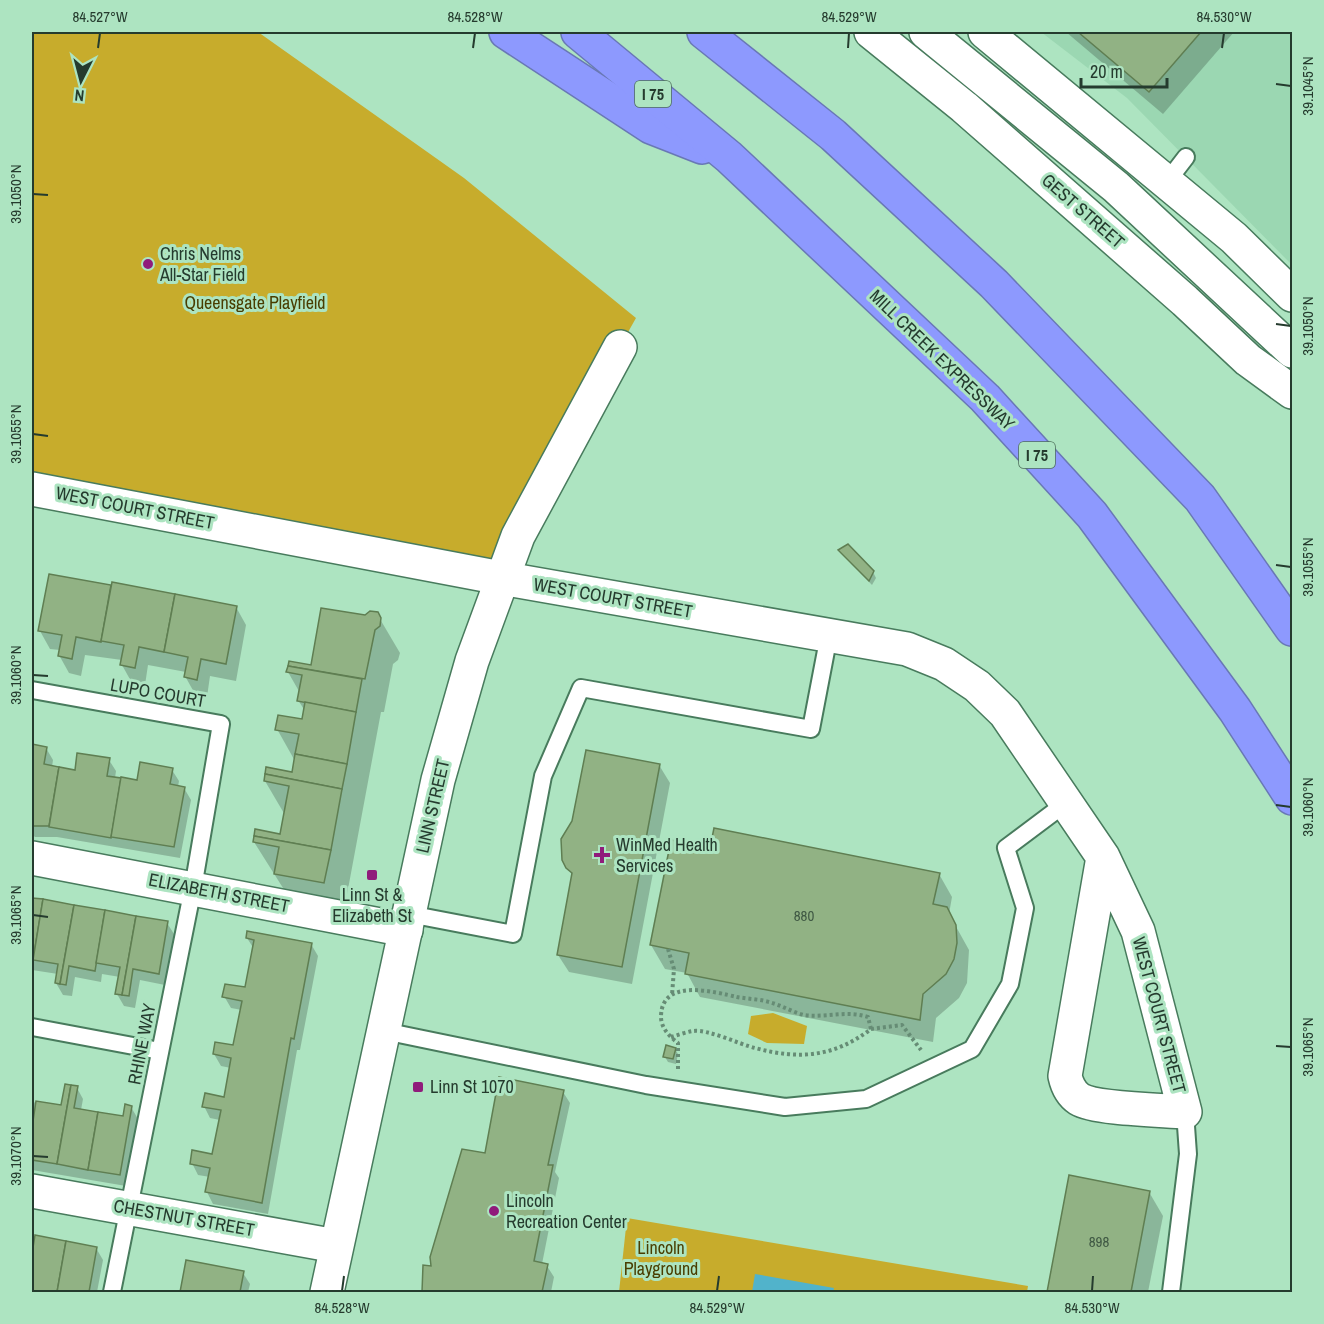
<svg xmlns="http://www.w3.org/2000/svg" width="1324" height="1324" viewBox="0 0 1324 1324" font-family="'Archivo Narrow',sans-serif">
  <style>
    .built { fill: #9bd7b2 }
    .green { fill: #c7ac2c }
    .water { fill: #51b3cb }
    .shadow { fill: #0003 }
    .building { fill: #91b284; stroke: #5f7e52; stroke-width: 1.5 }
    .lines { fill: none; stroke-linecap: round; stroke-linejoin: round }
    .service-casing { stroke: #487b5d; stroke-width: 20 }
    .minor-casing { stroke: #487b5d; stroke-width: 36 }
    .tertiary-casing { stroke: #487b5d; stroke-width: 36 }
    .motorway-casing { stroke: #6978b5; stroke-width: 36 }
    .path { stroke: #668c75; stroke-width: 4; stroke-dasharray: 3 3; stroke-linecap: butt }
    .service { stroke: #fff; stroke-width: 16 }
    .minor { stroke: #fff; stroke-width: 33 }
    .tertiary { stroke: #fff; stroke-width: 33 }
    .motorway { stroke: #8d99fe; stroke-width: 33 }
    .ticks { fill: none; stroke: #253b2e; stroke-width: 2 }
    .poi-dot { fill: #901b7b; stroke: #ade4c1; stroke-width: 2 }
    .labels { text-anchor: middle; stroke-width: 6; stroke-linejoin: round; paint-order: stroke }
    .number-label { font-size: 15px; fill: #405944 }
    .shield { fill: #ade4c1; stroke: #4e6e5a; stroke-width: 1.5 }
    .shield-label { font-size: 16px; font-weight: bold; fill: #253b2e }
    .street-label { font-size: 18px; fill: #253b2e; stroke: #ade4c1 }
    .poi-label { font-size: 18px; fill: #253b2e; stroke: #ade4c1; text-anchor: start }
    .park-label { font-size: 18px; fill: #493d00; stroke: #ade4c1 }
    .neatline { fill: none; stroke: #253b2e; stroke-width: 2 }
    .ticks-label { font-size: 15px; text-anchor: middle; fill: #253b2e }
  </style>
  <rect width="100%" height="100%" fill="#ade4c1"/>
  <!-- built -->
  <path class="built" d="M1041 32H1292V265L1127 98Z"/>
  <!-- green -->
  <g class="green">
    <path d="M32 32H258L464 178 636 318 583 412 501 578 32 489Z"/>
    <path d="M773 1013 807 1026 804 1044 767 1043 748 1034 751 1016Z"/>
    <path d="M627 1218 1028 1286 1027 1292H619Z"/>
  </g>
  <!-- water -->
  <path class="water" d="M755 1274 834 1288 833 1292H752Z"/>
  <!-- shadow -->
  <g class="shadow">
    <path d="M1066 32H1234L1163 114Z"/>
    <path d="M840 551 873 572 876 578 872 585Z"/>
    <path d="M50 575 236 607 246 625 236 681 210 676 207 697 195 694 185 676 186 672 148 665 145 685 132 683 122 665V660L85 655 81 676 69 673 59 655 60 650 50 649 40 631Z"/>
    <path d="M377 614 400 653 398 660 393 664 384 712H381L343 916 295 907 254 842 281 836 285 815 265 781 293 773 295 761 277 729 303 721 305 711 298 700 300 693 288 672 290 662 312 666 366 617Z"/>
    <path d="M32 746 46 748 53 760 52 767 76 771 109 760 116 771 115 778 138 782 172 770 179 781 178 787 184 788 191 800 180 858 57 837H35L32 834Z"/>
    <path d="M659 765 670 783 632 984 569 972 558 955 573 878 561 850 563 839Z"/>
    <path d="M712 850 939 874 952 897 949 914 969 950 967 983 959 998 936 1018 933 1042 700 997 687 973 665 969 651 945Z"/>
    <path d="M32 899 167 923 174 934 165 985 140 980 135 1008 124 1006 117 994 120 977 102 974 101 982 75 977 72 996 63 995 56 983 58 974 32 970Z"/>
    <path d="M247 938 311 944 318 956 300 1050H297L268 1214 213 1204 207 1192 210 1177 198 1175 192 1163 214 1156 220 1120 210 1118 204 1106 225 1099 231 1068 221 1066 214 1054 234 1047 242 1010 231 1008 224 996 246 989 254 949Z"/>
    <path d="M675 1049 678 1054 676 1064 668 1062 665 1057Z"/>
    <path d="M77 1088 83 1099 81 1110 124 1118 131 1107 138 1119 126 1186 32 1170V1102L62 1107Z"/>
    <path d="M563 1092 570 1103 555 1172 559 1178 542 1264 547 1266 554 1277 551 1292H424L432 1267 486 1155Z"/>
    <path d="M1071 1177 1149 1192 1163 1216 1148 1292H1049Z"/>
    <path d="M32 1236 96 1248 103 1260 97 1292H32Z"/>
    <path d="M187 1262 243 1273 250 1284 248 1292H181Z"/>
  </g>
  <!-- building -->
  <g class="building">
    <path d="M1078 32H1201L1149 92Z"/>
    <path d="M848 544 874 571 869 581 838 550Z"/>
    <path d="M49 574 111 585 101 642 76 637 72 659 58 656 62 635 38 631Z"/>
    <path d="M112 582 175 594 164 652 139 647 135 668 120 665 124 645 101 641Z"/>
    <path d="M175 594 237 606 226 664 201 659 197 680 184 677 188 657 164 652Z"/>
    <path d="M321 608 365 615 370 611 378 612 381 618 380 626 375 630 365 679 288 666 289 661 311 665Z"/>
    <path d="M288 666 362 679 356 712 297 701 302 675 286 672Z"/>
    <path d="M305 702 356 712 347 764 295 754 299 734 275 730 278 715 302 719Z"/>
    <path d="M32 744 47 747 44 764 59 767 49 826H32Z"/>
    <path d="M586 750 660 764 622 967 557 955 572 873 566 868 562 860 561 839 572 821Z"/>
    <path d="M77 753 110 758 107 776 121 778 111 838 49 827 59 767 75 770Z"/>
    <path d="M295 754 347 764 342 789 265 774 266 767 292 772Z"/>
    <path d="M140 762 173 768 170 784 185 787 174 847 111 837 121 777 137 780Z"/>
    <path d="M265 774 342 789 331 850 254 836 255 829 280 834 289 786 264 781Z"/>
    <path d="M714 828 940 873 933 904 947 907 956 925 957 943 954 959 946 974 923 994 920 1020 685 974 689 953 650 945 671 840 710 848Z"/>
    <path d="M254 836 331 850 324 883 274 874 279 847 253 842Z"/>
    <path d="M32 898 43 899 33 960H32Z"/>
    <path d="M43 899 74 905 60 984 55 983 58 964 33 960Z"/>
    <path d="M74 905 105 910 95 971 69 966 66 985 60 984Z"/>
    <path d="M105 910 136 916 122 995 115 994 120 967 96 963Z"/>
    <path d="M136 916 168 921 159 974 133 969 129 996 122 995Z"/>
    <path d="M247 931 312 943 294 1039 291 1038 262 1203 205 1192 210 1168 190 1164 192 1150 212 1154 221 1110 202 1107 205 1093 224 1097 231 1058 213 1054 215 1042 233 1045 242 1001 222 997 225 984 245 987 254 940 246 938Z"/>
    <path d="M666 1045 676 1048 673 1059 663 1057Z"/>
    <path d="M499 1077 564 1090 548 1165H553L534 1261 548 1264 542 1292H422L423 1265 431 1266 430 1257 462 1149 485 1153Z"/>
    <path d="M65 1084 71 1085 57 1164 32 1160V1128L36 1101 61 1105Z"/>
    <path d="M71 1085 78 1086 74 1108 98 1112 88 1170 57 1164Z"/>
    <path d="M125 1104 132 1106 120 1175 88 1170 98 1112 123 1116Z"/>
    <path d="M1069 1175 1150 1191 1131 1292H1047Z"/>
    <path d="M35 1235 66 1241 57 1292H32V1254Z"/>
    <path d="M66 1241 97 1247 89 1292H57Z"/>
    <path d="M186 1260 244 1271 240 1292H180Z"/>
  </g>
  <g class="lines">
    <!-- service casing -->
    <g class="service-casing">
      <g id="service">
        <path d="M1166 183 1186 157"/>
        <path d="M32 690 221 724 193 888 112 1292"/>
        <path d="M409 914 513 934 543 776 581 688 811 729 829 635"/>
        <path d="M32 1027 160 1051"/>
        <path d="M384 1031 646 1085 785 1107 866 1099 972 1049 1010 984 1025 908 1006 848 1066 803"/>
        <path d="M1171 1292 1188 1154 1185 1112"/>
      </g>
    </g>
    <!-- minor casing -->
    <g class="minor-casing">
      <g id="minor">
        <path d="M501 578 907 649 944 664 977 686 1005 713 1103 857 1138 931 1185 1112C1162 1110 1095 1109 1079 1099 1070 1093 1067 1085 1065 1076L1103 857"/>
        <path d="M32 858 406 930"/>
        <path d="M32 1191 336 1246"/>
      </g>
    </g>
    <!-- tertiary casing -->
    <g class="tertiary-casing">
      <g id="tertiary">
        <path d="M871 32 964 107 1185 301 1248 360 1292 392"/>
        <path d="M926 32 1116 187 1292 351"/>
        <path d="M985 32 1234 238 1292 295"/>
        <path d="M32 489 501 578"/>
        <path d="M327 1292 438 780 472 661 518 536 620 347"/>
      </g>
    </g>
    <!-- motorway casing -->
    <g class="motorway-casing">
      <g id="motorway">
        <path d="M506 32 651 127 702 147"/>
        <path d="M578 32 729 157 985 398 1092 515 1235 710 1292 798"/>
        <path d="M704 32 833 135 994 284 1200 498 1292 629"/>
      </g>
    </g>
    <!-- path -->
    <g class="path">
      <path d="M668 949 674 969 672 995"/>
      <path d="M871 1029 902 1025 921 1050"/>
      <path d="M671 1037C678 1035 686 1032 693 1031 708 1029 739 1044 755 1048 800 1060 834 1057 871 1029L868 1017C847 1010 826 1018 804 1015 792 1012 781 1005 769 1002 759 999 748 999 737 997 715 992 661 977 661 1017 661 1028 670 1037 678 1043V1069"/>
    </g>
    <!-- service -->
    <use href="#service" class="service"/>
    <!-- minor -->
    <use href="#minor" class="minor"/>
    <!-- tertiary -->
    <use href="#tertiary" class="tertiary"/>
    <!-- motorway -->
    <use href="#motorway" class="motorway"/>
  </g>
  <!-- ticks -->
  <path class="ticks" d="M98 48 100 33M473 48 475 33M848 48 849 33M1222 48 1224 33M1276 84 1291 86M33 194 48 195M1276 324 1291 326M33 434 48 436M1276 565 1291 567M33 675 48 676M1276 805 1291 807M33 915 48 917M1276 1046 1291 1047M33 1156 48 1157M342 1291 344 1276M717 1291 719 1276M1092 1291 1093 1276"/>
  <!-- markers -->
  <g class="poi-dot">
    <circle cx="148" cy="264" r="6"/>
    <path d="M599 846h6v6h6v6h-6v6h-6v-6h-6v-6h6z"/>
    <rect x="366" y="869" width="12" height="12" rx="3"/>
    <rect x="412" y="1081" width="12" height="12" rx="3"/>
    <circle cx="494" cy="1211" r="6"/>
  </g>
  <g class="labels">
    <!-- number labels -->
    <g class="number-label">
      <text x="804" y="921">880</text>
      <text x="1099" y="1247">898</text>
    </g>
    <!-- shield labels -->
    <g class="shield">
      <rect x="635" y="81" width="36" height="26" rx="4.5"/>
      <rect x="1019" y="442" width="36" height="26" rx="4.5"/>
    </g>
    <g class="shield-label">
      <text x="653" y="100">I 75</text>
      <text x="1037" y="461">I 75</text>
    </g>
    <!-- street labels -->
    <g class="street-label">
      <text transform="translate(1083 211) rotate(41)" y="6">GEST STREET</text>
      <text transform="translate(942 360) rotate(44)" y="6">MILL CREEK EXPRESSWAY</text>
      <text transform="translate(135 508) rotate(11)" y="6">WEST COURT STREET</text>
      <text transform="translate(613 598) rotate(10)" y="6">WEST COURT STREET</text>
      <text transform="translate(158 693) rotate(10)" y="6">LUPO COURT</text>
      <text transform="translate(433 806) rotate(-77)" y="6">LINN STREET</text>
      <text transform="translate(219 893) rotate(11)" y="6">ELIZABETH STREET</text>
      <text transform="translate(1159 1015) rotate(75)" y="6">WEST COURT STREET</text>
      <text transform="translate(142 1044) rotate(-79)" y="6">RHINE WAY</text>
      <text transform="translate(184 1218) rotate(10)" y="6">CHESTNUT STREET</text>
    </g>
    <!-- poi labels -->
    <g class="poi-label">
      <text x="160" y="260">Chris Nelms<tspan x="160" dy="21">All-Star Field</tspan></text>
      <text x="616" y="851">WinMed Health<tspan x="616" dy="21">Services</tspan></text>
      <text x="372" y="901" text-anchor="middle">Linn St &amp;<tspan x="372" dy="21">Elizabeth St</tspan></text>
      <text x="430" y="1093">Linn St 1070</text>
      <text x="506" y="1207">Lincoln<tspan x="506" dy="21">Recreation Center</tspan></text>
    </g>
    <!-- park labels -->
    <g class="park-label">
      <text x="255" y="309">Queensgate Playfield</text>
      <text x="661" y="1254">Lincoln<tspan x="661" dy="21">Playground</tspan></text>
    </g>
  </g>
  <!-- border -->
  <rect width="1324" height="1324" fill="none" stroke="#ade4c1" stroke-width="66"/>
  <!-- north arrow -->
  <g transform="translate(81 81) rotate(186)" stroke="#ade4c1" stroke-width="4.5" paint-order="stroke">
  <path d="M0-4.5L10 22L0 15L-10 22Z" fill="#253b2e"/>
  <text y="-9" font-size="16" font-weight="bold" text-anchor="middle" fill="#253b2e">N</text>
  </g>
  <!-- scale -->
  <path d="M1081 78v9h86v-9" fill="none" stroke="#253b2e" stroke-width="3"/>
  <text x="1090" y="78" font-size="18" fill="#253b2e" stroke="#ade4c1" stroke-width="4.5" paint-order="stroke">20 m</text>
  <rect x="33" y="33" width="1258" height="1258" class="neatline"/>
  <g class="ticks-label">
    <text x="100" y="22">84.527°W</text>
    <text x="475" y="22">84.528°W</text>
    <text x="849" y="22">84.529°W</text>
    <text x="1224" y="22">84.530°W</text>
    <text transform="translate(1308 86) rotate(-90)" y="5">39.1045°N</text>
    <text transform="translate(16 194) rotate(-90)" y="5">39.1050°N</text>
    <text transform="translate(1308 326) rotate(-90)" y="5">39.1050°N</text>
    <text transform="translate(16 434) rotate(-90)" y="5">39.1055°N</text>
    <text transform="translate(1308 567) rotate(-90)" y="5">39.1055°N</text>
    <text transform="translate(16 675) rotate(-90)" y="5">39.1060°N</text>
    <text transform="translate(1308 807) rotate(-90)" y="5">39.1060°N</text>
    <text transform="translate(16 915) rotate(-90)" y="5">39.1065°N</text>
    <text transform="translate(1308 1047) rotate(-90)" y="5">39.1065°N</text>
    <text transform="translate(16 1156) rotate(-90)" y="5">39.1070°N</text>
    <text x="342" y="1313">84.528°W</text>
    <text x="717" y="1313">84.529°W</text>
    <text x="1092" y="1313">84.530°W</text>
  </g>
</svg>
